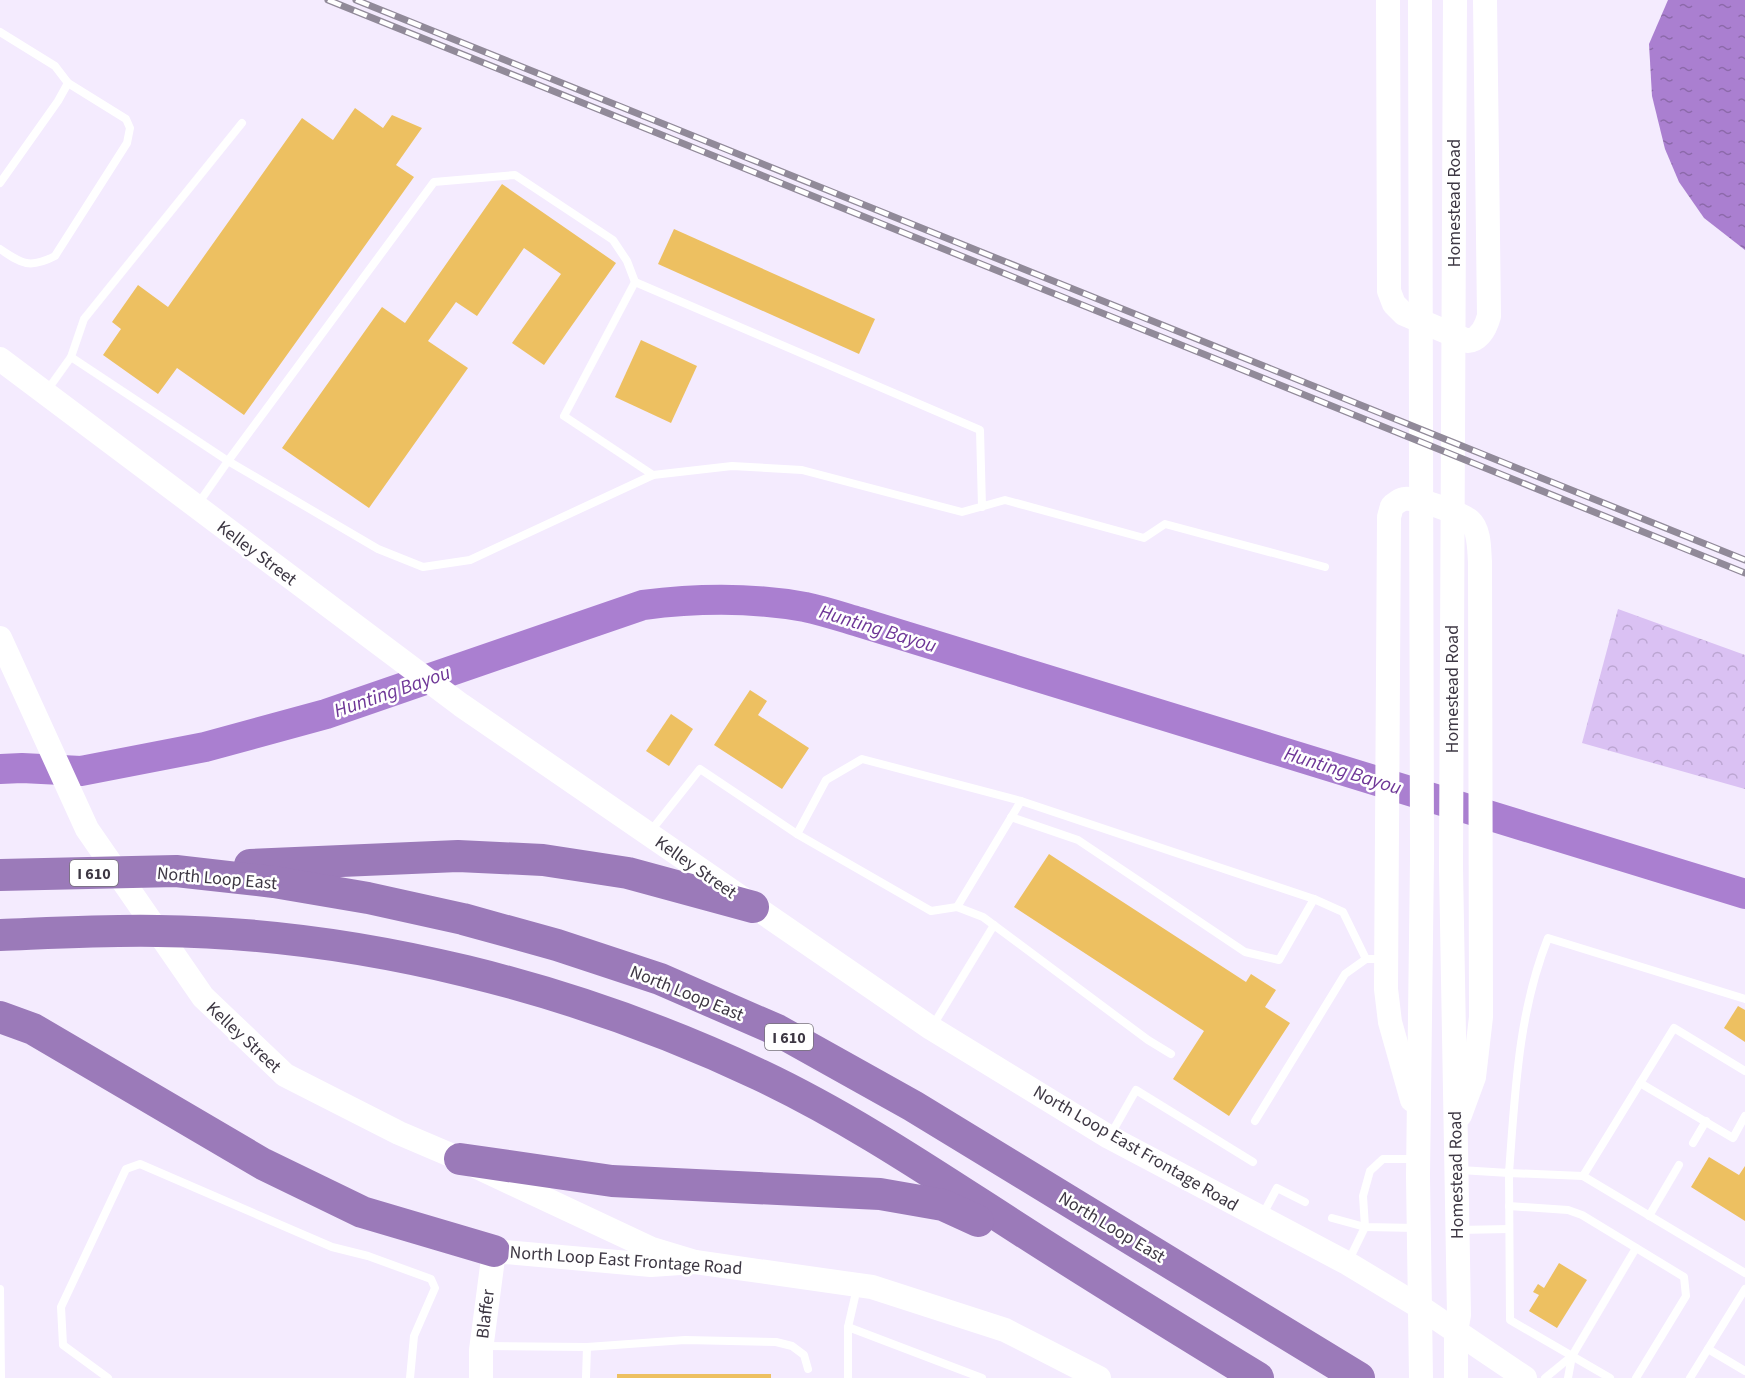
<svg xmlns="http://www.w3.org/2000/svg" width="1745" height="1378" viewBox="0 0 1745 1378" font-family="'Source Sans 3',sans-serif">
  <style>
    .forest { fill: url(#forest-crowns) }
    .water { fill: url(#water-ripples) }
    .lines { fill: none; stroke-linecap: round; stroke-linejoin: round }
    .river { stroke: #aa7fd0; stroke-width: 30 }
    .building { fill: #edc061 }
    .lane { stroke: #fff; stroke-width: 8 }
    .secondary { stroke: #fff; stroke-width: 24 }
    .highway { stroke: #9b7ab9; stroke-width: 32 }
    .rail-casing { stroke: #918a99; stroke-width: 7 }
    .rail { stroke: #fff; stroke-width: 4.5; stroke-dasharray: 14; stroke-linecap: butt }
    .labels { text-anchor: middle; stroke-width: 5; stroke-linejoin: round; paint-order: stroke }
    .shield { fill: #fff; stroke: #77737b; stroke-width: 1.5 }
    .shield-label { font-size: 16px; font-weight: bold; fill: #3d3743 }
    .street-label { font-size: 18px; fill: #3d3743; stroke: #fff }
    .water-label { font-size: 20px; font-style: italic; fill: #6e3697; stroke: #fff }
  </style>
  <defs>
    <pattern id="forest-crowns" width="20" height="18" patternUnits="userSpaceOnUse" patternTransform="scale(1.5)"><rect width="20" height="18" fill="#dac1f3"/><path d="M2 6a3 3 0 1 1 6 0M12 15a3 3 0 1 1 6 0" fill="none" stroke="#bca6d2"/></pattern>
    <pattern id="water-ripples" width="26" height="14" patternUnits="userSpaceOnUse" patternTransform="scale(1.5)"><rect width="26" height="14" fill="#aa7fd0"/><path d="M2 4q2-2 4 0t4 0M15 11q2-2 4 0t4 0" fill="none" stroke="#8c69aa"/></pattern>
  </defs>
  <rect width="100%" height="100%" fill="#f4ebfe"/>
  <!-- forest -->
  <path class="forest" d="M1618 609 1745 655V789L1582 743Z"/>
  <!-- water -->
  <path class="water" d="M1668 0H1745V250L1704 218 1679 182 1665 149 1652 96 1649 44Z"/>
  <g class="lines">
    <!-- river -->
    <path class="river" d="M0 769 22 768 81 771 205 747 326 714 643 605C698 598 750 597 805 607 824 611 842 617 859 622L1745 894"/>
  </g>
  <!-- building -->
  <g class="building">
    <path d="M355 108 383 128 392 115 422 128 396 165 414 177 244 415 177 368 158 394 103 355 121 329 112 322 138 285 168 307 302 118 333 140Z"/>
    <path d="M502 184 616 263 544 365 512 343 561 274 524 248 477 316 456 302 428 341 468 368 369 508 282 448 382 307 405 323Z"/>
    <path d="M674 229 875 319 859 354 658 264Z"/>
    <path d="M641 340 697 366 671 423 615 397Z"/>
    <path d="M750 690 767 701 758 715 809 748 782 789 714 745Z"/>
    <path d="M671 714 693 729 669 766 646 751Z"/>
    <path d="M1049 854 1246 982 1251 974 1276 990 1265 1007 1290 1023 1229 1116 1173 1079 1204 1031 1014 907Z"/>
    <path d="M1738 1006 1745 1010V1042L1724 1028Z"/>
    <path d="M1709 1157 1739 1175 1745 1166V1221L1691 1187Z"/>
    <path d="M1559 1263 1587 1280 1557 1328 1529 1311 1539 1295 1533 1292 1538 1284 1544 1288Z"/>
    <rect x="617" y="1374" width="154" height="4"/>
  </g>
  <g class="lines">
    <!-- lane -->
    <g class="lane">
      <path d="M0 32 55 66 68 83 58 101 0 183"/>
      <path d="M0 249C22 264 30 269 55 256L127 143 130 128 126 119 68 83"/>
      <path d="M635 282 564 416 653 475"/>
      <path d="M71 357 84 319 242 123"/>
      <path d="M46 392 71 357 228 461 198 504"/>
      <path d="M982 507 980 430 635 282 627 261 613 240 515 175 434 182 228 461 378 549 423 567 470 560 653 475 732 466 802 470 962 512 1005 500 1144 538 1165 524 1325 567"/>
      <path d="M1011 817 1078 840 1245 952 1279 960 1314 899"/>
      <path d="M650 832 700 769 797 834"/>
      <path d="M957 907 1021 801"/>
      <path d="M932 1027 994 925"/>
      <path d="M1171 1054 1148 1040 983 917 957 907 931 911 797 834 826 780 862 759 1021 801 1314 899 1343 912 1366 959H1383"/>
      <path d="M1640 1083 1733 1138 1745 1116"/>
      <path d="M1255 1121 1345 974 1366 959"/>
      <path d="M1111 1134 1136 1090 1253 1162"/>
      <path d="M1693 1143 1706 1121"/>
      <path d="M1460 1170 1509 1173C1515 1094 1518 1013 1548 938L1745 999"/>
      <path d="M1583 1176 1674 1028 1745 1071"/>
      <path d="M1509 1206 1568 1210 1582 1215 1684 1277 1686 1296 1636 1378"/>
      <path d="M1262 1216 1277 1188 1305 1202"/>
      <path d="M1649 1216 1679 1165"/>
      <path d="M1332 1218 1365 1227 1416 1228"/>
      <path d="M1458 1230 1509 1229"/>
      <path d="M1348 1262 1365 1227 1363 1196 1370 1171 1383 1159H1415"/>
      <path d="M0 1289 1 1378"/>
      <path d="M848 1327 982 1378"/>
      <path d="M485 1346 587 1347 586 1378"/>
      <path d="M587 1347 685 1340 776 1342 792 1346 804 1355 808 1369"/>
      <path d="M1708 1349 1745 1371"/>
      <path d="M108 1378 63 1345 61 1307 126 1169 140 1164 332 1247 368 1256 431 1279 435 1288 414 1336 410 1378"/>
      <path d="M848 1378V1327L857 1288"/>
      <path d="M1545 1378 1572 1356 1636 1248"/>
      <path d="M1568 1378 1572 1356"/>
      <path d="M1610 1378 1510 1320 1509 1173 1583 1176 1745 1273"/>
      <path d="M1690 1378 1745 1289"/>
    </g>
    <!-- secondary -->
    <g class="secondary">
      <path d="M1388 0 1389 291 1394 304 1404 314 1468 341C1481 339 1486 327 1489 316L1485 0"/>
      <path d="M1420 0 1422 858 1418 1176 1421 1378"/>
      <path d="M1455 0 1451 867 1459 1315 1456 1331V1378"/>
      <path d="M0 359 461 705 931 1028 1109 1137 1347 1263 1420 1307 1525 1378"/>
      <path d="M0 638 87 829 203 997 285 1075 399 1133 460 1159 652 1249 695 1262"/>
      <path d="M1412 1100 1390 1022 1386 989 1389 517 1392 506C1396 503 1399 500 1404 499 1416 497 1461 513 1470 521 1480 530 1479 550 1480 562L1481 1017 1474 1077 1460 1115"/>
      <path d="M481 1378V1350L494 1251 651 1265 695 1262 872 1287 1005 1330 1099 1378"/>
    </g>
    <!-- highway -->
    <g class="highway">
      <path d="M250 865 458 856 543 860 628 873 753 907"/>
      <path d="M0 875 176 871 274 882 368 898 463 919 557 945 660 979 777 1030 913 1106 1359 1378"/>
      <path d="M0 935C52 933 105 930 158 931 361 933 576 988 760 1075 851 1118 935 1175 1019 1229 1098 1280 1178 1329 1258 1378"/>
      <path d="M0 1017 33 1029 263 1164 362 1212 494 1251"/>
      <path d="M460 1159 612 1181 880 1194 943 1205 978 1221"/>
    </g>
    <!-- rail casing -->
    <g class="rail-casing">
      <g id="rail">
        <path d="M328 0 1745 573"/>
        <path d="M356 0 1745 560"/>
      </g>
    </g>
    <!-- rail -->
    <use href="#rail" class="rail"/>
  </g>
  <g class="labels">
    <!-- shield labels -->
    <g class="shield">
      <rect x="70" y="860" width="48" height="26" rx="4.5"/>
      <rect x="765" y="1024" width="48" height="26" rx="4.5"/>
    </g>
    <g class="shield-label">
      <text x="94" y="879">I 610</text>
      <text x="789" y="1043">I 610</text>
    </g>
    <!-- street labels -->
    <g class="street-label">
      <text transform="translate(1454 203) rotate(-90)" y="6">Homestead Road</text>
      <text transform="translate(257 553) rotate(37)" y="6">Kelley Street</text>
      <text transform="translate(1452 689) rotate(-90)" y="6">Homestead Road</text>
      <text transform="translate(696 867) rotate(35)" y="6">Kelley Street</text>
      <text transform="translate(217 878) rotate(5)" y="6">North Loop East</text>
      <text transform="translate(687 993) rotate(22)" y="6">North Loop East</text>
      <text transform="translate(244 1037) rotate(43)" y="6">Kelley Street</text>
      <text transform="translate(1136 1148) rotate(30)" y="6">North Loop East Frontage Road</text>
      <text transform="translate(1456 1175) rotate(-91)" y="6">Homestead Road</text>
      <text transform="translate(1112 1227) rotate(31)" y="6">North Loop East</text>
      <text transform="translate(626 1260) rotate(4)" y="6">North Loop East Frontage Road</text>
      <text transform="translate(485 1314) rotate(-83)" y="6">Blaffer</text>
    </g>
    <!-- water labels -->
    <g class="water-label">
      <text transform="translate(878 628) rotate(17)" y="7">Hunting Bayou</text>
      <text transform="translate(392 691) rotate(-19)" y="7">Hunting Bayou</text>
      <text transform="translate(1343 770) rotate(17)" y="7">Hunting Bayou</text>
    </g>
  </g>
</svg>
